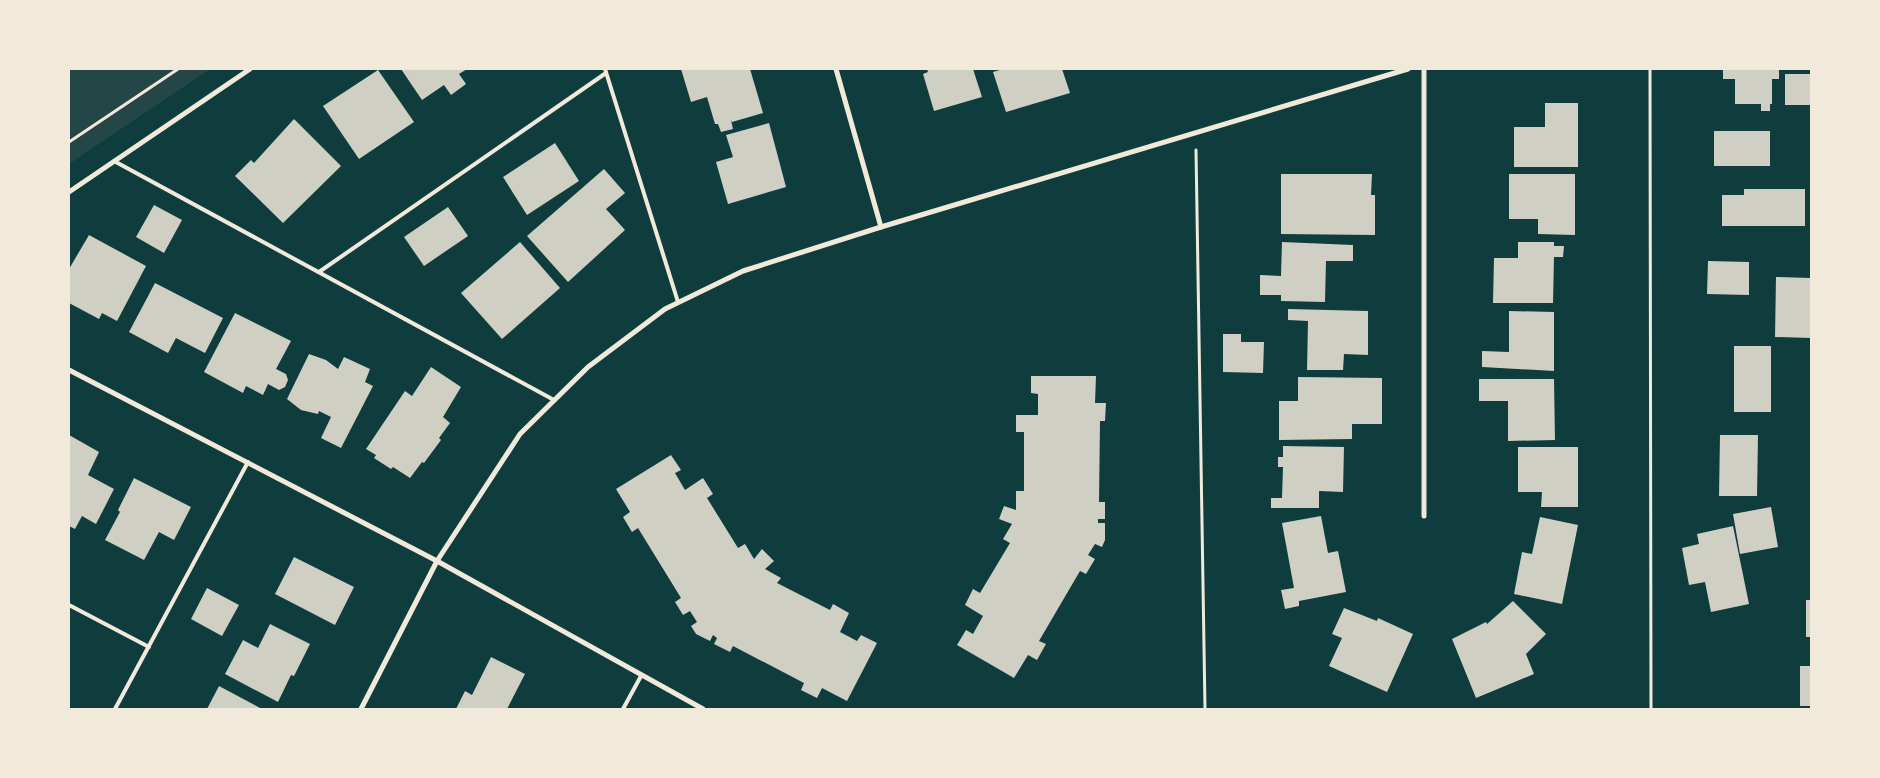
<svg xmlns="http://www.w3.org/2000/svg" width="1880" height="778" viewBox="0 0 1880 778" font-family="Figtree,sans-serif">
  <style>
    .green { fill: #244646 }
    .building { fill: #cfcfc3 }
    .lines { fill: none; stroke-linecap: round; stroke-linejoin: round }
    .path { stroke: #f1e9da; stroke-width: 3 }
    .service { stroke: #f1e9da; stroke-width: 4 }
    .minor { stroke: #f1e9da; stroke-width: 5 }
  </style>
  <rect width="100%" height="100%" fill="#0f3d3e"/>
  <!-- green -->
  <path class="green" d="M69 69H210L69 164Z"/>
  <!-- building -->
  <g class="building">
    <path d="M401 69H467L459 74 466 84 451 95 444 85 422 100Z"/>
    <path d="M681 69H750L763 113 732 122 731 120 733 129 721 132 718 124H715L707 97 691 102Z"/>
    <path d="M927 69H973L982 97 934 111 923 74 928 72Z"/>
    <path d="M1003 69H1062L1070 93 1006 112 993 72Z"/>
    <path d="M1723 69H1779V79H1772V104H1770V111H1761V104H1735V79H1723Z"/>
    <path d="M378 70 414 122 359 159 323 106Z"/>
    <rect x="1785" y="74" width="26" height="31"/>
    <path d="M1545 103H1578V167H1514V127H1545Z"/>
    <path d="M294 119 341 166 283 223 235 176 251 160 254 163Z"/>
    <path d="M769 123 786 187 728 204 716 162 733 157 726 135Z"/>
    <rect x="1714" y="131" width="56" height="35"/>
    <path d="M555 143 579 181 527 215 503 177Z"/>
    <path d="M604 169 625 193 606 209 625 230 568 282 527 236Z"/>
    <path d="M1281 174H1372L1371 195H1375V235L1281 234Z"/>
    <path d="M1509 174H1575V235L1538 234V219H1509Z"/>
    <path d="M1744 189H1805V226H1722V195H1744Z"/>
    <path d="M154 205 182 220 164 253 136 237Z"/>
    <path d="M448 207 468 236 424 266 404 237Z"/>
    <path d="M89 235 146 266 117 321 102 313 99 319 69 303V269Z"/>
    <path d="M520 242 560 288 502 339 461 293Z"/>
    <path d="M1282 242 1353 245V261H1326L1325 302 1281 301V295H1260V275L1281 276Z"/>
    <path d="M1518 242H1554V246H1564L1563 257H1554L1553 303H1493L1494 258H1518Z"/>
    <path d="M1708 261 1749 262V295L1707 294Z"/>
    <path d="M1776 277 1811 278V338L1775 337Z"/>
    <path d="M155 283 223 318 205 353 176 338 168 353 129 332Z"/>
    <path d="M1288 309 1368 311V355L1344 354 1343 370H1307L1308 321 1288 320Z"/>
    <path d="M1509 311 1554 312V371L1482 367V351L1509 352Z"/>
    <path d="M235 313 291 341 276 369 286 374 288 380 285 387 279 390 268 384 263 395 246 386 243 393 204 372Z"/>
    <path d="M1223 334H1241V342H1264L1263 373 1223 372Z"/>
    <rect x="1734" y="346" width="37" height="66"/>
    <path d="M309 354 326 360 338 369 344 357 370 369 365 382 373 386 341 448 321 438 331 417 319 411 318 414 301 410 287 399Z"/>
    <path d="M431 367 461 387 443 417 450 423 439 438 441 440 424 463 422 462 410 478 393 467 391 469 374 458 376 455 366 449 405 391 412 396Z"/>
    <path d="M1031 376H1096L1095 403H1106L1105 421H1100L1099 502H1105V519H1098V523H1105V540L1102 547 1095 544 1088 555 1095 559 1086 574 1080 571 1039 641 1046 644 1037 660 1028 655 1014 678 957 645 966 630 973 634 983 616 965 605 973 589 980 593 1010 543 1003 539 1012 524 999 519 1004 506 1016 510V491H1024V432H1016V415H1038V394L1031 393Z"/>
    <path d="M1298 377 1382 378V424H1352V439L1279 440V401H1298Z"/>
    <path d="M1479 379H1554L1555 440 1508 441V401H1479Z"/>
    <path d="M69 435 99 452 88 475 114 489 96 524 82 516 75 529 69 526Z"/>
    <path d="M1720 435H1758L1757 496H1719Z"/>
    <path d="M1283 446 1344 447 1343 492 1319 491V508H1271V498H1282L1283 467H1278V457H1283Z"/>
    <path d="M1518 447H1578V507H1541L1542 492H1518Z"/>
    <path d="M671 455 681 470 675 473 685 490 703 478 713 494 707 498 738 548 745 544 754 559 762 549 774 561 765 569 781 578 777 583 830 610 833 604 849 613 840 632 857 641 861 635 877 643 847 701 822 688 817 698 801 690 804 683 733 646 730 652 714 644 717 638 713 635 710 641 696 634 691 626 697 622 690 611 683 615 675 602 681 598 638 528 632 532 623 517 630 512 616 489Z"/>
    <path d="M134 478 191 507 174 540 159 532 144 560 105 540 120 512 118 510Z"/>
    <path d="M1771 507 1778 547 1740 554 1733 514Z"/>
    <path d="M1321 516 1328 553 1338 551 1346 592 1299 601V606L1285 609 1281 590 1294 588 1282 523Z"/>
    <path d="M1540 517 1578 525 1562 604 1514 594 1522 552 1532 554Z"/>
    <path d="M1733 526 1749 604 1711 612 1705 582 1689 585 1682 548 1699 544 1697 534Z"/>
    <path d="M294 557 354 587 335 625 275 594Z"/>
    <path d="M207 588 239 605 222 636 191 619Z"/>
    <rect x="1806" y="600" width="5" height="37"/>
    <path d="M1513 601 1546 634 1526 654 1534 674 1476 698 1452 639 1486 622 1487 624Z"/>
    <path d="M1344 608 1377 621 1378 618 1413 634 1387 692 1329 666 1342 638 1332 634Z"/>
    <path d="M270 624 310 644 294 676 291 675 278 702 225 674 243 640 258 648Z"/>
    <path d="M491 657 525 674 507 709H456L465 691 472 695Z"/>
    <rect x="1800" y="666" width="11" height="40"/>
    <path d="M219 686 262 709H207Z"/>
  </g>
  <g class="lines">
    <!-- path -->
    <g class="path">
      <path d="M1650 69 1651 709"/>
      <path d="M69 142 178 69"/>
      <path d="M1196 150 1205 709"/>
    </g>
    <!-- service -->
    <g class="service">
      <path d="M605 69 678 302"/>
      <path d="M114 161 554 400"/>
      <path d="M319 272 606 73"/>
      <path d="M69 605 149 647"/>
      <path d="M115 709 248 462"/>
      <path d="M623 709 641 676"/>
    </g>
    <!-- minor -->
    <g class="minor">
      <path d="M836 69 881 227"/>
      <path d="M1424 69V516"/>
      <path d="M69 192 250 69"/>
      <path d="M69 370 437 561 703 709"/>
      <path d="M361 709 437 561 520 434 588 367 665 309 743 271 881 227 1408 69"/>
    </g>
  </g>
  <!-- border -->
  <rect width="1880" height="778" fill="none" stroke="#f1e9da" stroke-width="140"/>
</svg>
